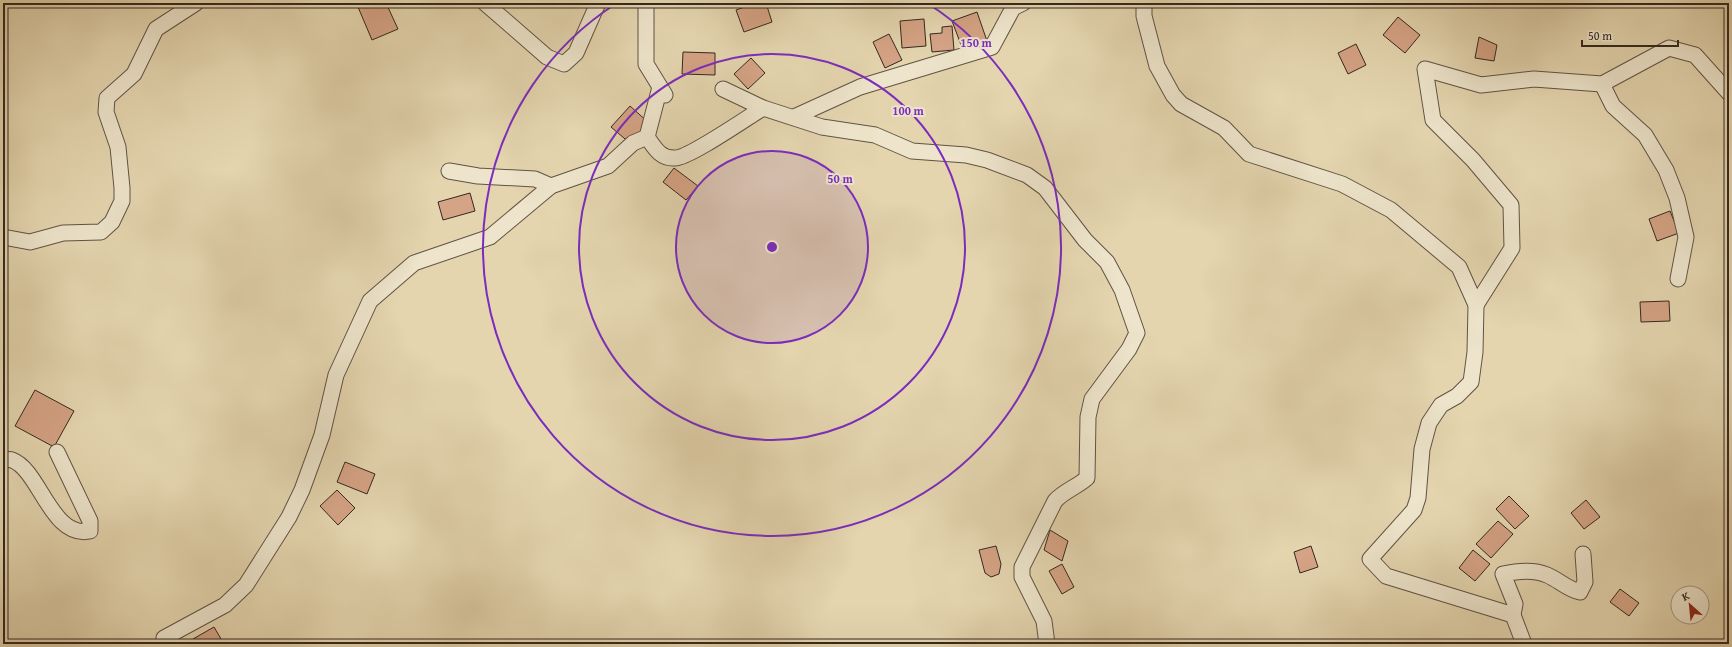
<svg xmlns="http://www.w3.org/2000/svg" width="1732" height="647" viewBox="0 0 1732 647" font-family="'Gentium Book Plus',serif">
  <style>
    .building { fill: #d5a385; stroke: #342820 }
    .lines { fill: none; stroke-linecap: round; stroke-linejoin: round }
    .street-casing { stroke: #605344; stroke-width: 17 }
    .street { stroke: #ede4cb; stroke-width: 15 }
    .ring { fill: none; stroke: #7b2cbf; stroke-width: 2 }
    .centre { fill: #7b2cbf; stroke: #ede4cb; stroke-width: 2 }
    .ring-label { font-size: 12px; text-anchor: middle; font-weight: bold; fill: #7b2cbf; stroke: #ede4cb; stroke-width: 4; stroke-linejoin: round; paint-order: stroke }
  </style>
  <rect width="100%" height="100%" fill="#e4d5af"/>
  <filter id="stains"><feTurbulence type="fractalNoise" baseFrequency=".005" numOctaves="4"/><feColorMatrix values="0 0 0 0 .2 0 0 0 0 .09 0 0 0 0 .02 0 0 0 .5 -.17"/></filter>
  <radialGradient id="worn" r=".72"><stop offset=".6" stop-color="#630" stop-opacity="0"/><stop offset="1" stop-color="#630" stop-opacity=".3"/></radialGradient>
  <!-- building -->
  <g class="building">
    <path d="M368 3H386L398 29 372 40 358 7Z"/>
    <path d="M756 3H766L772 22 744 32 736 10Z"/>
    <path d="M977 12 987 41 963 50 952 21Z"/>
    <path d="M1398 17 1420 35 1405 53 1383 35Z"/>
    <path d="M924 19 926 46 902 48 900 21Z"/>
    <path d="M952 26 954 50 932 52 930 34 942 33V27Z"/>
    <path d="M889 34 902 60 885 68 873 42Z"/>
    <path d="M1479 37 1497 45 1494 61 1475 58Z"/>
    <path d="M1356 44 1366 65 1348 74 1338 53Z"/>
    <path d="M683 52 715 53V75L682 74Z"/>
    <path d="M751 58 765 73 748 89 734 74Z"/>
    <path d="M630 106 649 123 631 144 611 127Z"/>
    <path d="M674 168 698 186 686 200 663 182Z"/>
    <path d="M470 193 475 211 443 220 438 202Z"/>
    <path d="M1670 211 1679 233 1657 241 1649 219Z"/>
    <path d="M1669 301 1670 321 1641 322 1640 302Z"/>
    <path d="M35 390 74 411 54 447 15 426Z"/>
    <path d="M345 462 375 474 367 494 337 482Z"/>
    <path d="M337 490 355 508 338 525 320 506Z"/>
    <path d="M1509 496 1529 516 1515 529 1496 509Z"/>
    <path d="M1586 500 1600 517 1584 529 1571 513Z"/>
    <path d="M1498 521 1513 534 1491 558 1476 544Z"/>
    <path d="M1050 530 1068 541 1062 561 1044 550Z"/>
    <path d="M996 546 1001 564 999 574 991 577 985 573 979 550Z"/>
    <path d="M1311 546 1318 567 1300 573 1294 552Z"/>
    <path d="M1473 550 1490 564 1475 581 1459 568Z"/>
    <path d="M1062 564 1074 587 1062 594 1049 571Z"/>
    <path d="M1620 589 1639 603 1629 616 1610 602Z"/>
    <path d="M214 627 224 644H195L193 639Z"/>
  </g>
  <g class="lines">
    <!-- street casing -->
    <g class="street-casing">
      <g id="street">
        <path d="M485 3 547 57 564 64 576 53 598 3"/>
        <path d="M646 3V64L665 95"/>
        <path d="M1144 3V16L1157 66 1173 95 1181 104 1224 128 1249 154 1342 184 1391 210 1459 267 1476 305 1475 352 1471 382 1457 396 1441 405 1429 423 1422 449 1418 498 1414 510 1370 559 1386 576 1513 615"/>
        <path d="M1602 84 1613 106 1645 135 1666 170 1677 198 1686 237 1678 279"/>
        <path d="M723 89 763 108 822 127 875 135 912 151 966 155 987 160 1027 175 1045 188 1085 240 1107 262 1122 290 1137 333 1129 349 1092 399 1088 417 1087 478C1077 487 1064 491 1055 501L1022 567V577L1044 621 1047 644"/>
        <path d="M794 117 860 87 992 47 1013 8 1023 3"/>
        <path d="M647 137C654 147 660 159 675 158 689 158 748 117 763 108"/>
        <path d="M449 171 478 176 535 179 551 186"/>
        <path d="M3 237 30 242 63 233 101 232 112 222 122 201V188L118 147 106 112 107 98 134 74 156 29 196 3"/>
        <path d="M1476 305 1512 248 1511 205 1473 160 1433 120 1425 69 1481 85 1534 79 1602 84 1669 48 1695 55 1729 93"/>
        <path d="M3 459C6 460 10 459 12 460 40 470 51 539 90 531V521L57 452"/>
        <path d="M164 638 225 605 246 585 289 517 302 490 322 435 336 375 370 301 414 263 490 237 551 186 608 166 633 143 647 137 660 87"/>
        <path d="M1524 644 1513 615 1515 604 1503 574C1517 571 1533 569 1547 575 1559 580 1567 589 1580 592L1585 582 1583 554"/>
      </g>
    </g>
    <!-- street -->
    <use href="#street" class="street"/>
  </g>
  <!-- distance rings -->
  <circle cx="772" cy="247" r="96" fill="#7b2cbf" fill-opacity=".12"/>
  <g class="ring">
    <circle cx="772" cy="247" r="96"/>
    <circle cx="772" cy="247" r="193"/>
    <path d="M927 3A289 289 0 1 1 617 3"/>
  </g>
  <circle cx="772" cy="247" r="6" class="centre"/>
  <g class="ring-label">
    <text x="976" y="47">150 m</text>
    <text x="908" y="115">100 m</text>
    <text x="840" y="183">50 m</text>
  </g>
  <!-- margin -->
  <rect width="1732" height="647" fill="none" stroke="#e4d5af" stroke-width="16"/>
  <rect x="4" y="4" width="1724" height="639" fill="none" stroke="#342820" stroke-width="2"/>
  <rect x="8" y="8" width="1716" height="631" fill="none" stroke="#342820"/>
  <!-- north arrow -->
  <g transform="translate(1690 605) rotate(333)"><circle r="19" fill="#ede4cb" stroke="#a39987"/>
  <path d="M0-3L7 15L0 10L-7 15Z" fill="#8f2418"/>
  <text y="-6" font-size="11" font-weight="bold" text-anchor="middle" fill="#342820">K</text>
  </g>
  <!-- scale -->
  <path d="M1582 40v6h96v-6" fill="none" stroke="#342820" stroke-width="2"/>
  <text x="1588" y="40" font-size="12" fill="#342820" stroke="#ede4cb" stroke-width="3" paint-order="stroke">50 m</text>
  <rect width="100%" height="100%" filter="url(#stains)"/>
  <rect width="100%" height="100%" fill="url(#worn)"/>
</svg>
